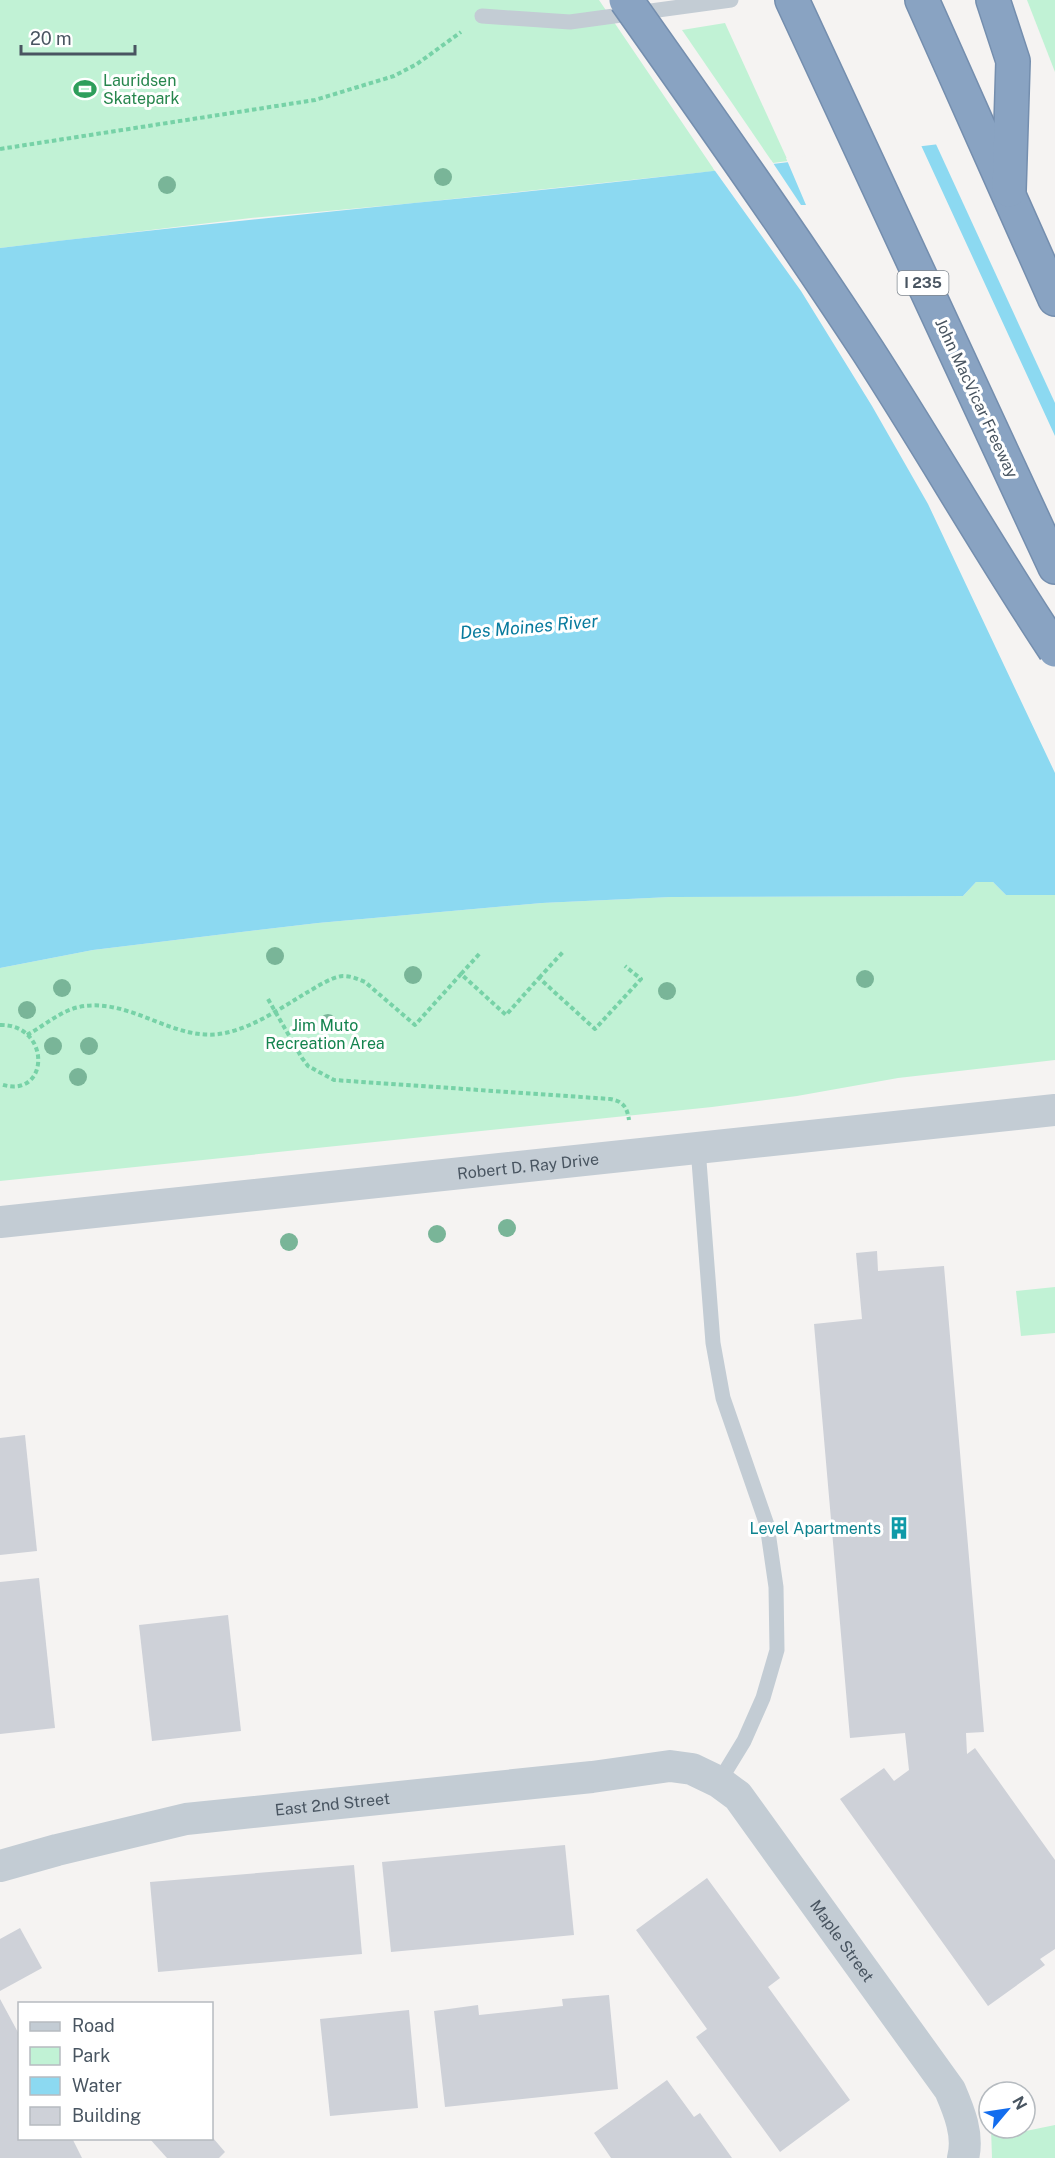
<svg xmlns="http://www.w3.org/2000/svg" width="1055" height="2158" viewBox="0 0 1055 2158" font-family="'Public Sans',sans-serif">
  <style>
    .green { fill: #c1f2d5 }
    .water { fill: #8cd9f1 }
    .pier { fill: #f5f3f2 }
    .building { fill: #ced1d8 }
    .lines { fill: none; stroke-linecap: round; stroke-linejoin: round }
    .highway-casing { stroke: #748eae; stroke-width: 36 }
    .path { stroke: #77d2a7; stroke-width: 4; stroke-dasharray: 4.5 3; stroke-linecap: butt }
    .lane { stroke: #c3ccd4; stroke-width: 15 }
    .street { stroke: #c3ccd4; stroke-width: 32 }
    .highway { stroke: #89a3c2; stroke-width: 33 }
    .highway-bridge-casing { stroke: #748eae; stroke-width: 36; stroke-linecap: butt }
    .highway-bridge { stroke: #89a3c2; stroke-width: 33 }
    .tree { fill: #79b598 }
    .labels { text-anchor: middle; stroke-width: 6; stroke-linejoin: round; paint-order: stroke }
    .shield { fill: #fff; stroke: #808890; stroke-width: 1.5 }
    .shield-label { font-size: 15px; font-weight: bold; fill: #495561 }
    .leisure-label { font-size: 16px; fill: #27864d; stroke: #fff; text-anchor: start }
    .street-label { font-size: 16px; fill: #495561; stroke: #fff }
    .park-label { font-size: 16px; fill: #14834e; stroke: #fff }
    .culture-label { font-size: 16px; fill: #0d838f; stroke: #fff; text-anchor: end }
    .water-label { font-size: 18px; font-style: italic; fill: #087b9e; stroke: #fff }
  </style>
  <rect width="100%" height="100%" fill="#f5f3f2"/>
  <!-- green -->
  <g class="green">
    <path d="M0 0H599L715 171 415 203 251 218 0 248Z"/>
    <path d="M1027 0H1055V72Z"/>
    <path d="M725 23 788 161 773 163 682 30Z"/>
    <path d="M976 882H993L1006 895H1055V1060L898 1078 797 1096 712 1107 0 1181V968L93 950 225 934 318 923 542 903 671 897 963 896Z"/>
    <path d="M1055 1287V1333L1021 1336 1016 1291Z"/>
    <path d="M1055 2125V2158H992L991 2128H1010L1021 2132Z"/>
  </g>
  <!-- water -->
  <path class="water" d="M1055 130V895H1006L993 882H976L963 896 671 897 542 903 318 923 225 934 93 950 0 968V248C138 231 276 217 414 203 628 182 841 156 1055 130Z"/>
  <!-- pier -->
  <g class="pier">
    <path d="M1055 127V403L935 142Z"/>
    <path d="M920 143 1055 436V773L928 504 872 406 801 291 713 168 771 160 801 205H806L786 158Z"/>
  </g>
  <!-- building -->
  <g class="building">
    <path d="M877 1251 878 1271 944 1266 984 1732 966 1733 967 1754 975 1748 1055 1860V1949L1040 1959 1045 1965 988 2006 840 1799 884 1768 894 1781 909 1770 905 1733 850 1738 814 1324 862 1319 856 1253Z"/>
    <path d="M25 1435 37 1551 0 1555V1438Z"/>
    <path d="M39 1578 55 1728 0 1734V1582Z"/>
    <path d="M228 1615 241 1731 152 1741 139 1625Z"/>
    <path d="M565 1845 574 1935 391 1952 382 1862Z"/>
    <path d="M354 1865 362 1954 158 1972 150 1882Z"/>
    <path d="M707 1878 780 1978 768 1987 850 2100 780 2152 696 2037 707 2029 636 1930Z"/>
    <path d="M20 1928 42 1968 0 1991V1939Z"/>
    <path d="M609 1995 618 2089 445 2107 434 2011 478 2005 479 2015 563 2006 562 1999Z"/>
    <path d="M0 1999 20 2036V2138H72L82 2158H0Z"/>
    <path d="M409 2010 418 2108 330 2116 320 2019Z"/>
    <path d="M667 2080 694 2117 700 2113 732 2158H611L594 2133Z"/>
    <path d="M149 2138H213L225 2152 219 2158H167Z"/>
  </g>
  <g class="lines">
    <!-- highway casing -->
    <g class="highway-casing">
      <g id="highway">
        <path d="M792 0 1055 567"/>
        <path d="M922 0 1055 299"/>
        <path d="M993 0 1013 61 1009 190"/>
      </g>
    </g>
    <!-- path -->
    <g class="path">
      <path d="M0 149 315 100 394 76 417 64 461 32"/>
      <path d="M461 974 481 952"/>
      <path d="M539 978 563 952"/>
      <path d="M268 999 302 1058 308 1066 334 1080 610 1099C623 1101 627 1107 629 1120"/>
      <path d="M0 1025C52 1024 50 1101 0 1084"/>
      <path d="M27 1035C44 1026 60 1011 79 1007 130 996 175 1044 225 1033 254 1027 281 1008 306 993 317 987 331 977 343 976 351 976 358 979 365 982L415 1025 461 974 506 1015 539 978 595 1029 641 979 625 966"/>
    </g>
    <!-- lane -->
    <g class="lane">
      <path d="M482 16 570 22 731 0"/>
      <path d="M698 1148 713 1343 723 1398 767 1525 776 1587 777 1650 763 1698 744 1741 719 1782"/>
    </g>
    <!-- street -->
    <g class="street">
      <path id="s1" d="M0 1222 1055 1110"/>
      <path id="s2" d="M0 1866 57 1850 186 1819 592 1777 670 1766 692 1769 719 1782 738 1796 950 2090C959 2111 969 2135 963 2158"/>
    </g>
    <!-- highway -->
    <use href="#highway" class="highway"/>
    <!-- highway-bridge casing -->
    <g class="highway-bridge-casing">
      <path id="highway-bridge" d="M626 0C708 116 790 232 868 351 932 450 990 552 1055 650"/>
    </g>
    <!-- highway-bridge -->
    <use href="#highway-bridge" class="highway-bridge"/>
  </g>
  <!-- trees -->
  <g class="tree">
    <circle cx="443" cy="177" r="9"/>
    <circle cx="167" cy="185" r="9"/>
    <circle cx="275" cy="956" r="9"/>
    <circle cx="413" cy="975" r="9"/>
    <circle cx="865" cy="979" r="9"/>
    <circle cx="62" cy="988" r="9"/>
    <circle cx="667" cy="991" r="9"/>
    <circle cx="27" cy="1010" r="9"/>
    <circle cx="328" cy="1023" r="9"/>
    <circle cx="53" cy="1046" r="9"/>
    <circle cx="89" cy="1046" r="9"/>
    <circle cx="78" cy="1077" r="9"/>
    <circle cx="507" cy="1228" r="9"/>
    <circle cx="437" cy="1234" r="9"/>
    <circle cx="289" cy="1242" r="9"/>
  </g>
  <!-- icons -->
  <defs>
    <g id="stadium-bare" transform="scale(1.8)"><path d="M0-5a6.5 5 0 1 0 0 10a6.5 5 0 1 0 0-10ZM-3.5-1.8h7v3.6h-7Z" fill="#2e9e5b" stroke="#fff" stroke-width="2.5" paint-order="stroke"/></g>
    <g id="building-bare" transform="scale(1.8)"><path d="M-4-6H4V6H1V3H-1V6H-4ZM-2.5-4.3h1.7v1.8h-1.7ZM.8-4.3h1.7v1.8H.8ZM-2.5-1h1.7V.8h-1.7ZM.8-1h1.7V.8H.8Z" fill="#0f9aa8" stroke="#fff" stroke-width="2.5" paint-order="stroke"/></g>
  </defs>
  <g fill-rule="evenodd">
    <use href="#stadium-bare" x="85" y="89"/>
    <use href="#building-bare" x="899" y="1528"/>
  </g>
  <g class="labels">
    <!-- shield labels -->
    <rect class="shield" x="897.5" y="271" width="51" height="24" rx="4.5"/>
    <g class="shield-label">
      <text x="923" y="288">I 235</text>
    </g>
    <!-- leisure labels -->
    <g class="leisure-label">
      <text x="103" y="86">Lauridsen<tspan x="103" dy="18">Skatepark</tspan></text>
    </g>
    <!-- street labels -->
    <g class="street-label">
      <text transform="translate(977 398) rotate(65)" y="6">John MacVicar Freeway</text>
      <text dy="6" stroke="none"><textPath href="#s1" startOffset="531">Robert D. Ray Drive</textPath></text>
      <text dy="6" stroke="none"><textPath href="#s2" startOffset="339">East 2nd Street</textPath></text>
      <text dy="6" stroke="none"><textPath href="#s2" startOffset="933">Maple Street</textPath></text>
    </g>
    <!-- park labels -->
    <g class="park-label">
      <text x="325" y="1031">Jim Muto<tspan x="325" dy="18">Recreation Area</tspan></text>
    </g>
    <!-- culture labels -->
    <g class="culture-label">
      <text x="881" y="1534">Level Apartments</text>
    </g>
    <!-- water labels -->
    <g class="water-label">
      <text transform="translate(529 627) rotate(-5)" y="6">Des Moines River</text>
    </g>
  </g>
  <!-- legend -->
  <rect x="18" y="2002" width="195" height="138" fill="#ffffff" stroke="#b6bbc0" stroke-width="1.5"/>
  <rect x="30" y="2022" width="30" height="9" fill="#c3ccd4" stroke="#b6bbc0" stroke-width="1.5"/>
  <text x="72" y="2032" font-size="18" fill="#495561">Road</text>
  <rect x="30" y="2047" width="30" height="18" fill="#c1f2d5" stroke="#b6bbc0" stroke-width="1.5"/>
  <text x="72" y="2062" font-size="18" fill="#495561">Park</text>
  <rect x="30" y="2077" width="30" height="18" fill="#8cd9f1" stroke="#b6bbc0" stroke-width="1.5"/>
  <text x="72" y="2092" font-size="18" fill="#495561">Water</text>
  <rect x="30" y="2107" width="30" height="18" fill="#ced1d8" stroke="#b6bbc0" stroke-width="1.5"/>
  <text x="72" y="2122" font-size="18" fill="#495561">Building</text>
  <!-- north arrow -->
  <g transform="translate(1007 2110) rotate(61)"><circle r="28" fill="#ffffff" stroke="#b6bbc0" stroke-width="1.5"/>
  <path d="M0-4.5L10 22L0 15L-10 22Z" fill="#136dee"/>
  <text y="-9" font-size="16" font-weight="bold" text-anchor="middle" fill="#495561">N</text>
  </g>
  <!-- scale -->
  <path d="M21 45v9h114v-9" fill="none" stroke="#495561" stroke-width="3"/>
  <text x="30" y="45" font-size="18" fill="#495561" stroke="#ffffff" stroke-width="4.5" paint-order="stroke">20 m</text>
</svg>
